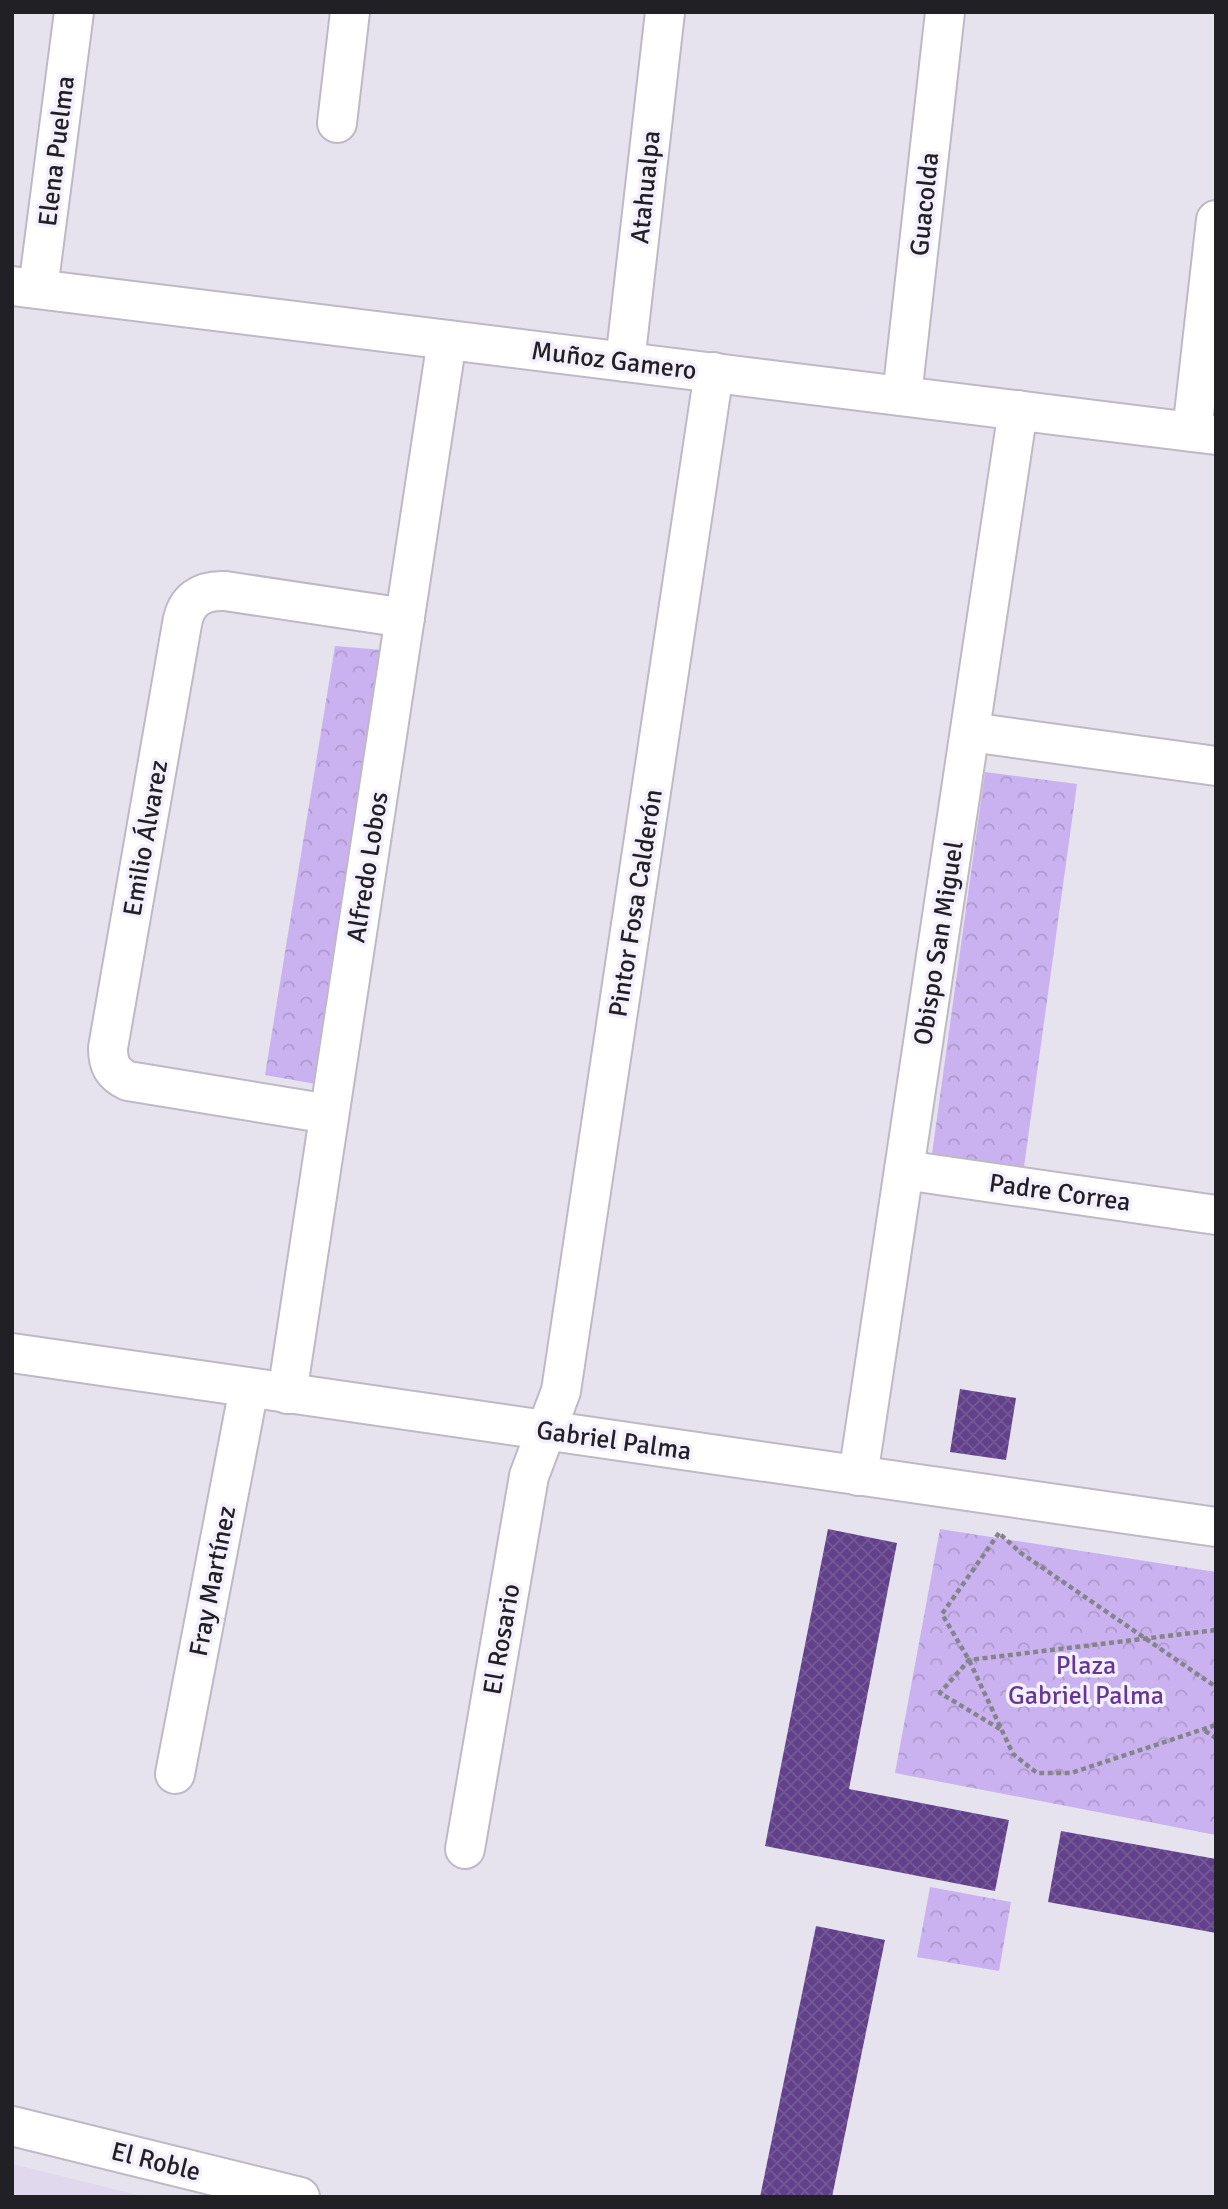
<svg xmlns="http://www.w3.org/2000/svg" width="1228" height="2209" viewBox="0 0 1228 2209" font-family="Signika,sans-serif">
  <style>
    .built { fill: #e0d8ec }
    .park { fill: url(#park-crowns) }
    .building { fill: url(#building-cross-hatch) }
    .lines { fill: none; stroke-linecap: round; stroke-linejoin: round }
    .minor-casing { stroke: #beb9c5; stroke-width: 42 }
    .path { stroke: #86838b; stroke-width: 4.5; stroke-dasharray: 5 3.5; stroke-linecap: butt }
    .minor { stroke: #fff; stroke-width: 38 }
    .labels { text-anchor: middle; stroke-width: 7; stroke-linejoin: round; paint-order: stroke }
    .street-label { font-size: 26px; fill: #212024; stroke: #f4effc }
    .park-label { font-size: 26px; fill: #643696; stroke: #f4effc }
  </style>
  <defs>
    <pattern id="park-crowns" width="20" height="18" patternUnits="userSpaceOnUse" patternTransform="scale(1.75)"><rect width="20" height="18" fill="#cab2f0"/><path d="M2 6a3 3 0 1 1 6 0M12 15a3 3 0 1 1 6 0" fill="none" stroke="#ad99ce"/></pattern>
    <pattern id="building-cross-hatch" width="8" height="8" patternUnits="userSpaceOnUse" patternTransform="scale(1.75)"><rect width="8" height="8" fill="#62408b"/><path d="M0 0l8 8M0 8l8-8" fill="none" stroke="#745995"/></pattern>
  </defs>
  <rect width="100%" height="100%" fill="#e6e2ee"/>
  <!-- built -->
  <path class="built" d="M12 2164 146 2197H12Z"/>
  <!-- park -->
  <g class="park">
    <path d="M335 646 382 650 316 1084 265 1075Z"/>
    <path d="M985 772 1077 784 1023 1174 931 1161Z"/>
    <path d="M940 1529 1216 1572V1835L895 1773Z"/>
    <path d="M930 1887 1011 1902 999 1971 917 1957Z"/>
  </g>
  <!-- building -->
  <g class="building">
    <path d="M960 1389 1016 1398 1006 1460 950 1452Z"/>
    <path d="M828 1529 897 1543 849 1789 1009 1820 995 1891 765 1846Z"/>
    <path d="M1061 1831 1216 1859V1933L1048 1902Z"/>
    <path d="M816 1926 885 1940 832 2197H760Z"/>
  </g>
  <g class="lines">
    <!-- minor casing -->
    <g class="minor-casing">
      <g id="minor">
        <path d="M337 123 350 12"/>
        <path d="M12 286 1216 435"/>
        <path d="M38 289 74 12"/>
        <path d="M625 362 665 12"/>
        <path d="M902 396 945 12"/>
        <path d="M1192 432 1216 220"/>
        <path d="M970 732 1216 766"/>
        <path d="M329 1114 128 1081C113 1074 108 1065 108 1048L182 624C186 600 201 590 225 591L405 618"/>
        <path d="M904 1170 1216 1215"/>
        <path d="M12 1353 1216 1527"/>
        <path d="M287 1394 447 340"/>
        <path d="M858 1476 1018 410"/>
        <path d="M175 1774 249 1388"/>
        <path d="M465 1849 529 1476 561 1391 714 372"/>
        <path d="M12 2126 300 2197"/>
      </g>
    </g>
    <!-- path -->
    <g class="path">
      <path d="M999 1533 942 1614 969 1660 1013 1754 1037 1773H1071L1216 1725"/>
      <path d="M1001 1535 1021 1553 1216 1687"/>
      <path d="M1000 1729 940 1693 969 1660 1216 1630"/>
      <path d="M1205 1731 1216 1738"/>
    </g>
    <!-- minor -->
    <use href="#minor" class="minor"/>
  </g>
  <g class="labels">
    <!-- street labels -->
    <g class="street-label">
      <text transform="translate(56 151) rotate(-83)" y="9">Elena Puelma</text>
      <text transform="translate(645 187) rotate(-84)" y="9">Atahualpa</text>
      <text transform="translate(924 204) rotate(-84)" y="9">Guacolda</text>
      <text transform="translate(614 360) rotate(7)" y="9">Muñoz Gamero</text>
      <text transform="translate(145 838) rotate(-80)" y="9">Emilio Álvarez</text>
      <text transform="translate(367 867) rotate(-81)" y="9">Alfredo Lobos</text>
      <text transform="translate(635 903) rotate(-81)" y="9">Pintor Fosa Calderón</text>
      <text transform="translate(938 943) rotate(-81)" y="9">Obispo San Miguel</text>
      <text transform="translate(1060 1192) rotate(8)" y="9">Padre Correa</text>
      <text transform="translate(614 1440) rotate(8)" y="9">Gabriel Palma</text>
      <text transform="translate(212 1581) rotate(-79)" y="9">Fray Martínez</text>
      <text transform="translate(501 1639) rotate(-80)" y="9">El Rosario</text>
      <text transform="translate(156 2161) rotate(14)" y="9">El Roble</text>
    </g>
    <!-- park labels -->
    <g class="park-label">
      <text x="1086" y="1674">Plaza<tspan x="1086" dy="30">Gabriel Palma</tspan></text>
    </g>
  </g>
  <!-- border -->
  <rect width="1228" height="2209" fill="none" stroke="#212024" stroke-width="28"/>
</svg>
